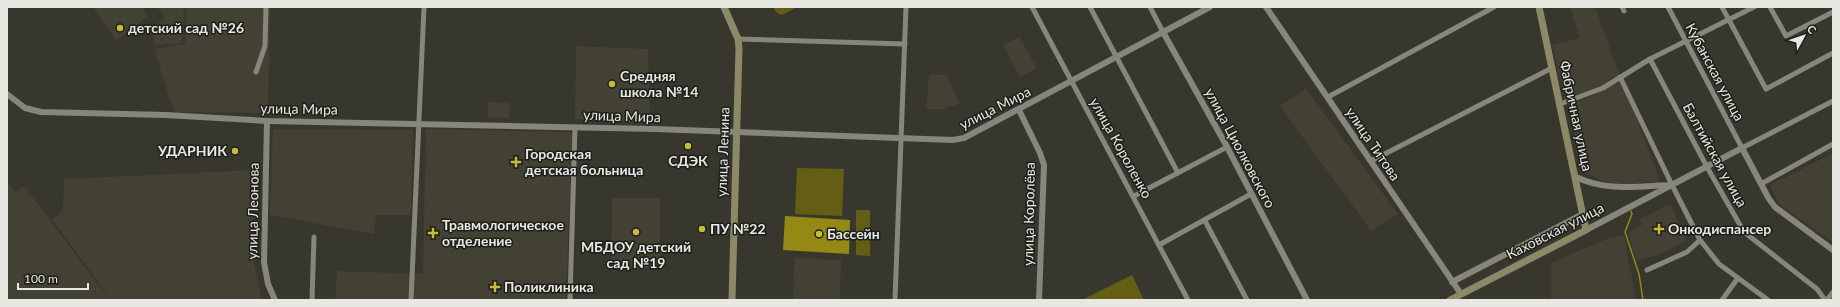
<svg xmlns="http://www.w3.org/2000/svg" width="1840" height="307" viewBox="0 0 1840 307" font-family="Lato,sans-serif">
  <style>
    .built { fill: #424133 }
    .green { fill: #645e15 }
    .water { fill: #938914 }
    .lines { fill: none; stroke-linecap: round; stroke-linejoin: round }
    .stream { stroke: #938914; stroke-width: 1.5 }
    .minor { stroke: #87867c; stroke-width: 5 }
    .tertiary { stroke: #87867c; stroke-width: 6 }
    .secondary { stroke: #8c8968; stroke-width: 7 }
    .poi-dot { fill: #c7bb3b; stroke: #1e1e1a; stroke-width: 1.5 }
    .labels { text-anchor: middle; stroke-width: 3; stroke-linejoin: round; paint-order: stroke }
    .poi-label { font-size: 14px; font-weight: bold; fill: #e8e8e3; stroke: #1e1e1a; text-anchor: start }
    .street-label { font-size: 14px; fill: #e8e8e3; stroke: #1e1e1a }
  </style>
  <rect width="100%" height="100%" fill="#37372e"/>
  <!-- built -->
  <g class="built">
    <path d="M93 7H142L148 16 116 40Z"/>
    <path d="M157 7H184L182 43 154 45 153 27 165 18Z"/>
    <path d="M187 7H270L268 113 174 112 154 49 185 44Z"/>
    <path d="M1570 7H1595L1619 74 1601 86 1565 99 1552 45 1580 38Z"/>
    <path d="M1020 37 1037 69 1020 77 1003 45Z"/>
    <path d="M576 46 648 49 650 124 575 119Z"/>
    <path d="M929 75H947L959 104 943 109H926Z"/>
    <path d="M1619 83 1630 100 1660 181 1627 184 1605 182 1582 171 1569 106Z"/>
    <path d="M1306 89 1398 214 1371 231 1280 106Z"/>
    <path d="M488 102 509 103V118L488 117Z"/>
    <path d="M273 129 413 130 411 215H376L374 234 270 215Z"/>
    <path d="M426 129 572 132 566 300H335L337 271 423 274Z"/>
    <path d="M1833 153V242L1780 205 1770 185Z"/>
    <path d="M255 170 252 252 261 296 264 300H111L52 219 63 211 64 179Z"/>
    <path d="M7 181 16 192 24 186 110 300H7Z"/>
    <path d="M612 198H660V267L638 269 611 267Z"/>
    <path d="M1670 204 1687 240 1663 253 1637 261 1628 233 1642 225 1640 219Z"/>
    <path d="M1624 235 1636 300H1551V263L1611 237Z"/>
    <path d="M794 258 841 260 840 300H793Z"/>
  </g>
  <!-- green -->
  <g class="green">
    <path d="M773 7H797L782 15 777 13Z"/>
    <path d="M797 168 844 169 842 216 795 214Z"/>
    <path d="M856 210H870V256L856 255Z"/>
    <path d="M1132 275 1144 300H1082Z"/>
  </g>
  <!-- water -->
  <path class="water" d="M785 216 850 220 849 254 783 250Z"/>
  <g class="lines">
    <!-- stream -->
    <path class="stream" d="M1631 211 1632 214 1625 232 1639 274 1643 300"/>
    <!-- minor -->
    <g class="minor">
      <path d="M1032 7 1188 300"/>
      <path d="M1090 7 1178 173"/>
      <path d="M1150 7 1163 32"/>
      <path d="M1622 7 1624 11"/>
      <path d="M1668 7 1742 148 1833 101"/>
      <path d="M1722 7 1766 89 1833 53"/>
      <path d="M1770 7 1786 36 1833 12"/>
      <path d="M738 39 905 44"/>
      <path d="M1650 59 1707 167 1744 232 1817 289 1825 300"/>
      <path d="M256 72 265 46 266 7"/>
      <path d="M1620 77 1672 185 1700 240 1719 264 1768 300"/>
      <path d="M1328 97 1494 7"/>
      <path d="M1560 104 1603 88 1650 59 1754 7"/>
      <path d="M1371 161 1552 68"/>
      <path d="M1761 184 1833 144"/>
      <path d="M1134 196 1227 147"/>
      <path d="M1205 221 1247 300"/>
      <path d="M1159 245 1251 194"/>
      <path d="M1647 270 1687 252 1700 240"/>
      <path d="M312 300 314 237"/>
      <path d="M411 300 424 7"/>
      <path d="M570 300 575 127"/>
      <path d="M895 300 906 7"/>
      <path d="M1722 300 1738 278"/>
      <path d="M1827 300 1833 292"/>
    </g>
    <!-- tertiary -->
    <g class="tertiary">
      <path d="M1266 7 1461 294"/>
      <path d="M1163 32 1226 145 1307 300"/>
      <path d="M7 94 25 108 41 112 166 115 267 121 655 129 953 140 964 138 1210 7"/>
      <path d="M1019 110 1040 153 1044 165 1039 300"/>
      <path d="M267 121 264 262 268 284 275 300"/>
      <path d="M1576 177C1607 192 1638 186 1670 185"/>
      <path d="M1586 230 1742 148 1769 199 1775 207 1833 250"/>
      <path d="M1452 282 1583 214"/>
    </g>
    <!-- secondary -->
    <g class="secondary">
      <path d="M724 7 738 39 739 48 732 300"/>
      <path d="M1450 300 1586 230 1539 7"/>
    </g>
  </g>
  <!-- markers -->
  <g class="poi-dot">
    <circle cx="120" cy="28" r="4"/>
    <circle cx="612" cy="84" r="4"/>
    <circle cx="688" cy="146" r="4"/>
    <circle cx="235" cy="151" r="4"/>
    <path d="M514 156h4v4h4v4h-4v4h-4v-4h-4v-4h4z"/>
    <circle cx="702" cy="229" r="4"/>
    <path d="M1657 223h4v4h4v4h-4v4h-4v-4h-4v-4h4z"/>
    <circle cx="636" cy="232" r="4"/>
    <path d="M431 227h4v4h4v4h-4v4h-4v-4h-4v-4h4z"/>
    <circle cx="819" cy="234" r="4"/>
    <path d="M493 281h4v4h4v4h-4v4h-4v-4h-4v-4h4z"/>
  </g>
  <g class="labels">
    <!-- poi labels -->
    <g class="poi-label">
      <text x="128" y="33">детский сад №26</text>
      <text x="620" y="81">Средняя<tspan x="620" dy="16">школа №14</tspan></text>
      <text x="227" y="156" text-anchor="end">УДАРНИК</text>
      <text x="525" y="159">Городская<tspan x="525" dy="16">детская больница</tspan></text>
      <text x="688" y="166" text-anchor="middle">СДЭК</text>
      <text x="442" y="230">Травмологическое<tspan x="442" dy="16">отделение</tspan></text>
      <text x="710" y="234">ПУ №22</text>
      <text x="1668" y="234">Онкодиспансер</text>
      <text x="827" y="239">Бассейн</text>
      <text x="636" y="252" text-anchor="middle">МБДОУ детский<tspan x="636" dy="16">сад №19</tspan></text>
      <text x="504" y="292">Поликлиника</text>
    </g>
    <!-- street labels -->
    <g class="street-label">
      <text transform="translate(1715 72) rotate(62)" y="5">Кубанская улица</text>
      <text transform="translate(995 108) rotate(-27)" y="5">улица Мира</text>
      <text transform="translate(299 109) rotate(1)" y="5">улица Мира</text>
      <text transform="translate(622 116) rotate(2)" y="5">улица Мира</text>
      <text transform="translate(1576 116) rotate(78)" y="5">Фабричная улица</text>
      <text transform="translate(1373 144) rotate(56)" y="5">улица Титова</text>
      <text transform="translate(1121 148) rotate(61)" y="5">улица Короленко</text>
      <text transform="translate(1240 148) rotate(62)" y="5">улица Циолковского</text>
      <text transform="translate(723 152) rotate(-88)" y="5">улица Ленина</text>
      <text transform="translate(1715 155) rotate(61)" y="5">Балтийская улица</text>
      <text transform="translate(253 211) rotate(-89)" y="5">улица Леонова</text>
      <text transform="translate(1029 214) rotate(-89)" y="5">улица Королёва</text>
      <text transform="translate(1555 231) rotate(-27)" y="5">Каховская улица</text>
    </g>
  </g>
  <!-- border -->
  <rect width="1840" height="307" fill="none" stroke="#e8e8e3" stroke-width="16"/>
  <!-- north arrow -->
  <g transform="translate(1804 36) rotate(50)" stroke="#1e1e1a" stroke-width="3" paint-order="stroke">
  <path d="M0-3L7 15L0 10L-7 15Z" fill="#e8e8e3"/>
  <text y="-6" font-size="11" font-weight="bold" text-anchor="middle" fill="#e8e8e3">С</text>
  </g>
  <!-- scale -->
  <path d="M18 283v6h70v-6" fill="none" stroke="#e8e8e3" stroke-width="2"/>
  <text x="24" y="283" font-size="12" fill="#e8e8e3" stroke="#1e1e1a" stroke-width="3" paint-order="stroke">100 m</text>
</svg>
